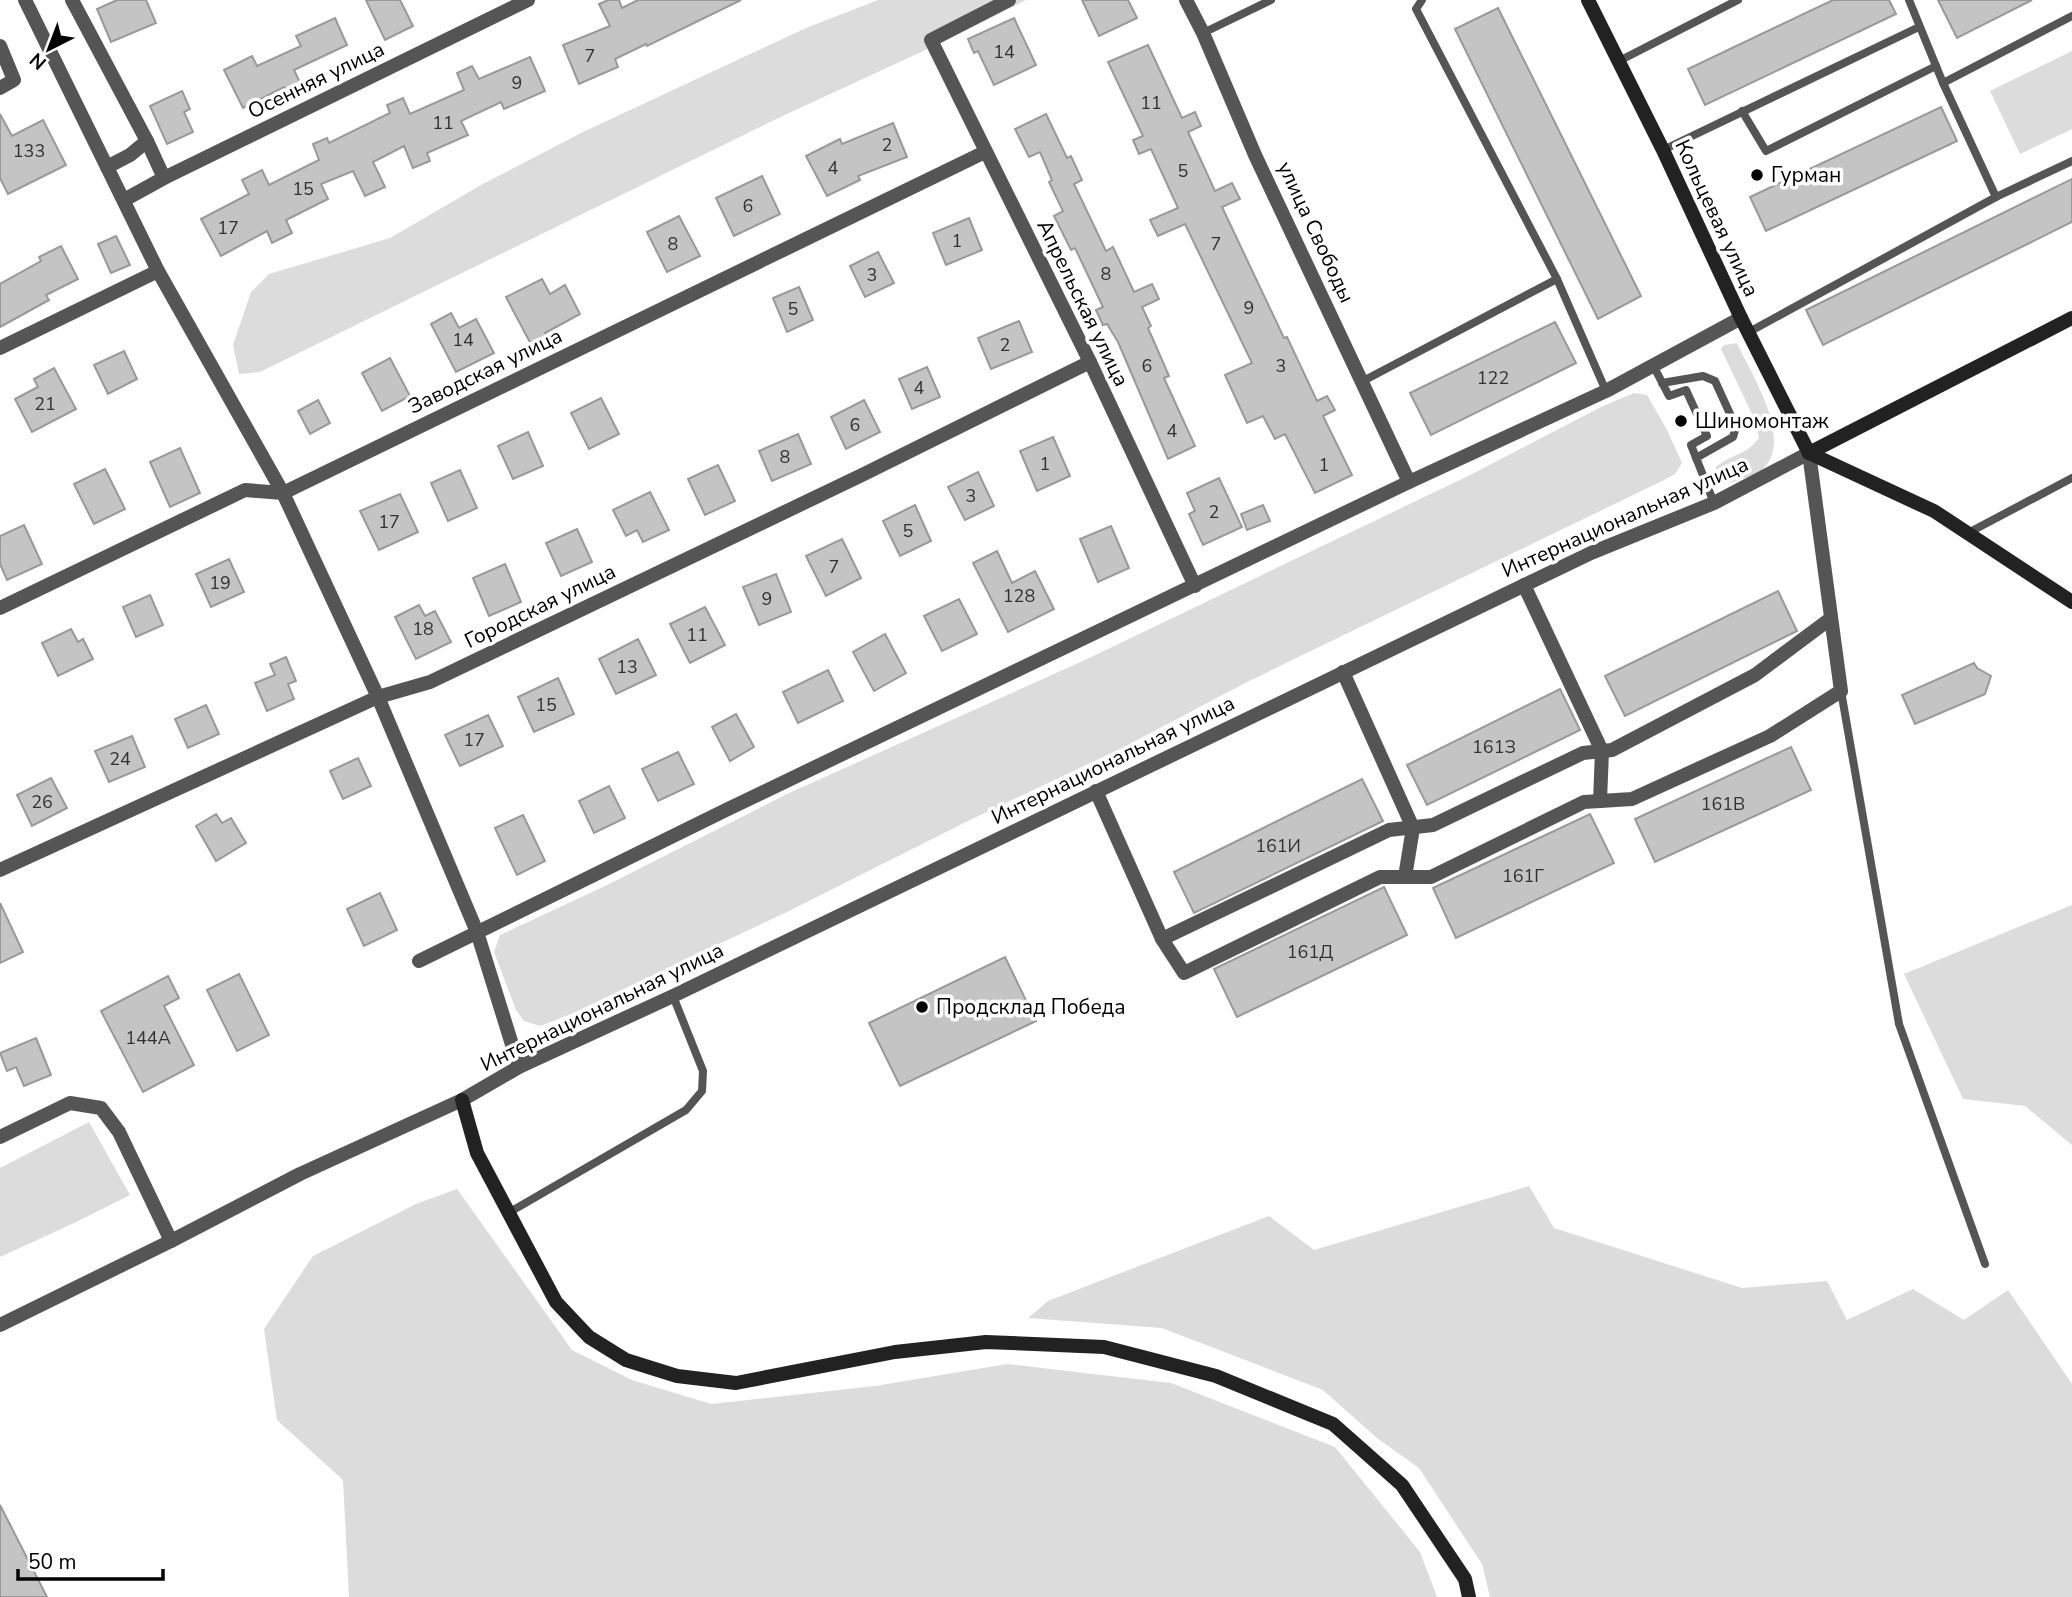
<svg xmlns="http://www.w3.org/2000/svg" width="2072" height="1597" viewBox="0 0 2072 1597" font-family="'Nunito Sans',sans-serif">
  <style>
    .green { fill: #dcdcdc }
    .building { fill: #c4c4c4; stroke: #999; stroke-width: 2 }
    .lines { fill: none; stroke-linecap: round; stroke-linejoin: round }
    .lane { stroke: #555; stroke-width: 8 }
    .street { stroke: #555; stroke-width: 14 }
    .secondary { stroke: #222; stroke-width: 14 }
    .poi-dot { fill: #000; stroke: #fff; stroke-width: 2.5 }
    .labels { text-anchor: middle; stroke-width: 7; stroke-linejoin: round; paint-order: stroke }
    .number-label { font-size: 18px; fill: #313131 }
    .street-label { font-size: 21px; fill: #000; stroke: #fff }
    .poi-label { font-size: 21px; fill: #000; stroke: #fff; text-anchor: start }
  </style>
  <rect width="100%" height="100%" fill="#fff"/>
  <!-- green -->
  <g class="green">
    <path d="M878 0H1026L947 40 774 120 260 372 239 374 233 345 251 292 269 274 390 238 481 185 583 132 806 28Z"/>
    <path d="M2072 51V129L2020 154 1990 91Z"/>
    <path d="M1737 343C1751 374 1800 448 1756 474 1746 479 1734 481 1724 484L1717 478 1716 467C1731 454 1747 455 1759 438L1753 416 1721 349 1724 345Z"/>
    <path d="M1634 393 1647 395 1666 428 1682 463 1675 474 1662 481 1247 682 1122 748 970 820 787 912 571 1014 540 1026 524 1021 516 1010 494 952 500 935 605 886 787 794 1085 660 1468 476 1603 406Z"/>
    <path d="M2072 905V1145L2025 1106 1963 1099 1904 974Z"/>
    <path d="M89 1122 130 1195 72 1224 0 1257V1168Z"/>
    <path d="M1529 1186 1554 1228 1742 1288 1827 1281 1847 1320 1913 1289 1964 1320 2008 1290 2072 1384V1597H1490L1482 1564 1419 1468 1377 1438 1323 1390 1162 1328 1028 1318 1048 1301 1269 1216 1314 1250Z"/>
    <path d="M457 1189 572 1350 632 1380 711 1404 875 1386 1007 1364 1171 1383 1335 1447 1420 1552 1437 1597H349L343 1480 277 1420 264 1329 313 1256 416 1204Z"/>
  </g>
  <!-- building -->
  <g class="building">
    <path d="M117 0H146L156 23 111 42 97 9Z"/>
    <path d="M366 0H400L413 26 385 40Z"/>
    <path d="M608 0H619L622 8 638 0H741L647 46 646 44 615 59 618 67 579 84 563 45 610 26 599 4Z"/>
    <path d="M1082 0H1128L1137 18 1099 36Z"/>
    <path d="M1833 0H1889L1896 14 1705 105 1688 69Z"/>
    <path d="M1938 0H2032L1957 38Z"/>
    <path d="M1498 8 1641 296 1598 319 1455 29Z"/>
    <path d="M335 18 347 45 294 70 305 93 290 100 284 87 243 108 224 70 252 56 257 66 301 46 296 36Z"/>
    <path d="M1014 18 1036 65 994 85 978 51 974 53 968 39Z"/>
    <path d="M1148 45 1182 118 1195 112 1201 126 1188 132 1215 191 1232 183 1240 199 1222 207 1284 338 1287 337 1317 401 1327 396 1335 410 1323 416 1352 475 1315 493 1285 434 1275 439 1263 416 1247 423 1225 375 1252 363 1185 224 1158 236 1150 220 1178 208 1151 149 1139 154 1133 140 1143 136 1108 62Z"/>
    <path d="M530 57 545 91 504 109 501 102 461 121 468 135 427 153 430 161 413 168 404 146 373 162 385 187 365 196 353 171 321 184 328 199 286 220 292 233 272 243 267 231 221 256 201 219 249 194 242 180 262 170 269 185 319 160 313 144 327 138 329 143 390 113 387 105 403 98 410 114 464 90 457 73 472 66 479 79Z"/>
    <path d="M182 91 190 109 184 112 193 132 167 144 150 106Z"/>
    <path d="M1941 107 1957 141 1766 231 1750 197Z"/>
    <path d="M0 114 12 136 43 120 66 165 8 194 0 178Z"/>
    <path d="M1046 114 1067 158 1071 156 1082 180 1074 184 1106 251 1113 247 1134 292 1152 284 1159 299 1142 307 1151 326 1148 328 1169 376 1164 378 1195 446 1168 459 1118 342 1107 324 1103 325 1096 310 1103 307 1075 248 1071 250 1054 216 1063 211 1049 182 1052 180 1040 152 1029 157 1015 129Z"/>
    <path d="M893 123 907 157 858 176 860 180 827 196 806 156 840 139 842 144Z"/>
    <path d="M762 176 780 214 734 236 716 198Z"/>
    <path d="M2072 179V222L1823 345 1806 310Z"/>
    <path d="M679 216 700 256 667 272 647 232Z"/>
    <path d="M969 218 982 250 946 265 933 233Z"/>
    <path d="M116 236 130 265 111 273 98 244Z"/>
    <path d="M61 246 78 279 46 295 49 300 0 327V284L41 261 39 257Z"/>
    <path d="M878 252 894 283 865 297 850 266Z"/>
    <path d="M542 279 550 294 565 285 580 314 545 333 550 342 534 350 506 297Z"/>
    <path d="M799 287 813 320 787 332 773 298Z"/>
    <path d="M451 313 459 328 476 319 494 353 456 372 431 324Z"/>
    <path d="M1019 321 1032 352 991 369 978 338Z"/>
    <path d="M1555 322 1576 363 1431 435 1410 393Z"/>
    <path d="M124 351 137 379 108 394 94 365Z"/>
    <path d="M390 358 410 396 382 411 362 373Z"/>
    <path d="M927 367 940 397 912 409 899 379Z"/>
    <path d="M54 368 76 409 32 432 15 399 38 387 34 379Z"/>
    <path d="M601 398 619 434 589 449 571 413Z"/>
    <path d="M318 400 330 423 310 434 298 411Z"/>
    <path d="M864 400 880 432 846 449 831 417Z"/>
    <path d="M528 432 543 466 513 479 498 446Z"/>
    <path d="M798 434 811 464 772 481 759 451Z"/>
    <path d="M1053 437 1070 476 1037 491 1020 451Z"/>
    <path d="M180 448 200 493 170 507 150 462Z"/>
    <path d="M718 465 735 501 705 515 688 479Z"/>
    <path d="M105 469 125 509 94 524 74 484Z"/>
    <path d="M460 470 477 508 448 521 431 483Z"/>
    <path d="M978 472 994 506 965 520 948 487Z"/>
    <path d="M1219 478 1242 527 1203 545 1189 514 1195 511 1187 493Z"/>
    <path d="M650 492 669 530 643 542 637 530 626 536 613 510Z"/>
    <path d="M400 494 418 532 379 550 360 511Z"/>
    <path d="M915 505 931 541 900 556 883 521Z"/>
    <path d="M1263 505 1270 521 1247 530 1241 514Z"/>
    <path d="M24 525 42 564 7 580 0 564V536Z"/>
    <path d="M1111 526 1129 568 1098 582 1080 539Z"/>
    <path d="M577 529 592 562 561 576 546 543Z"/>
    <path d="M842 539 861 578 826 596 806 556Z"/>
    <path d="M997 551 1012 583 1035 571 1054 609 1008 632 973 563Z"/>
    <path d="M229 559 244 592 211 607 196 574Z"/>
    <path d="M505 564 521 602 489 616 473 578Z"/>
    <path d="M776 574 791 612 759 625 743 587Z"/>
    <path d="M1778 591 1797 631 1625 716 1605 676Z"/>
    <path d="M150 595 163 625 136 637 123 607Z"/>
    <path d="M959 599 977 634 942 651 924 616Z"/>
    <path d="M419 605 425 616 435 611 451 642 416 659 395 617Z"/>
    <path d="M705 607 725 645 690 663 670 624Z"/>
    <path d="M71 629 78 642 83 639 93 659 58 676 42 643Z"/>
    <path d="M885 634 906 673 874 691 853 652Z"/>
    <path d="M638 639 656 675 616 694 599 659Z"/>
    <path d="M286 657 296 681 288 684 294 699 267 711 255 683 275 675 270 664Z"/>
    <path d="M1974 663 1977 668 1991 676 1985 694 1915 724 1902 695Z"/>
    <path d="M828 670 843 701 798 723 783 692Z"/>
    <path d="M558 678 574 714 534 732 518 697Z"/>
    <path d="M1560 689 1580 730 1427 805 1407 765Z"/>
    <path d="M206 705 219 734 188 748 175 719Z"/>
    <path d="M736 714 754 747 730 761 712 727Z"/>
    <path d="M488 715 503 746 460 766 445 735Z"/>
    <path d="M132 736 145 767 109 782 95 751Z"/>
    <path d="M1791 747 1811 790 1655 862 1635 819Z"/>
    <path d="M678 752 694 784 658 801 642 769Z"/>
    <path d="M358 758 371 786 343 799 330 771Z"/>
    <path d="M51 778 67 808 32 826 17 795Z"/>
    <path d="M1362 779 1383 821 1194 913 1174 872Z"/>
    <path d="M609 786 625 818 594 833 579 801Z"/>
    <path d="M216 814 222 823 231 818 246 843 216 861 196 826Z"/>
    <path d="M1590 814 1614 863 1456 938 1433 888Z"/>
    <path d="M523 815 545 861 517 875 495 828Z"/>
    <path d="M1384 887 1407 935 1237 1017 1214 969Z"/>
    <path d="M380 893 397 930 364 946 347 909Z"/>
    <path d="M0 903 23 952 0 963Z"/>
    <path d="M1005 957 1036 1021 900 1086 869 1023Z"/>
    <path d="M239 974 269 1035 237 1051 207 990Z"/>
    <path d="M168 976 179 998 164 1006 194 1065 143 1092 101 1011Z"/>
    <path d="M36 1038 51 1075 24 1086 16 1067 7 1071 0 1053Z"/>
    <path d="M0 1505 47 1597H0Z"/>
  </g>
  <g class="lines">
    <!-- lane -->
    <g class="lane">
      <path d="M1422 0 1416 9 1557 279 1606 391"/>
      <path d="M1909 0 1943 83 1996 197"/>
      <path d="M1203 33 1271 0"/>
      <path d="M1619 61 1738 0"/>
      <path d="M1943 83 2072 16"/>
      <path d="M1742 111 1766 151 1936 66"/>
      <path d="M1663 150 1919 27"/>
      <path d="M1749 332 1996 197 2072 161"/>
      <path d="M1654 367 1669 396 1686 390 1707 436 1691 445 1714 503"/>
      <path d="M1363 381 1557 279"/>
      <path d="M1662 383 1703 376 1715 381 1736 427 1733 437 1696 458"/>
      <path d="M1968 533 2072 478"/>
      <path d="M1841 691 1899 1024 1985 1264"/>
      <path d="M508 1213 686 1110 702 1091 703 1071 673 996"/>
    </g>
    <!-- street -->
    <g class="street">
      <path d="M25 0 158 271 283 493 378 697 477 932 519 1067"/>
      <path d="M72 0 147 141 130 155 107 167"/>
      <path d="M1009 0 931 40 1090 362 1195 586"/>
      <path d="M1186 0 1203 33 1255 155 1409 482"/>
      <path d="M0 46 14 80 0 88"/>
      <path d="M147 141 164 178"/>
      <path d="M124 200 164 178 528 0"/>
      <path d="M0 348 158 271"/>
      <path d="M1524 585 1602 751 1600 801"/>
      <path d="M0 608 245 490 283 493 985 152"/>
      <path d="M1343 672 1413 828 1405 877"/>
      <path d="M1096 791 1162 939 1389 830 1433 825 1583 753 1612 750 1755 675 1830 619"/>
      <path d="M0 870 378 697 430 682 862 475 1090 362"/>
      <path d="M419 961 728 809 1409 482 1606 391 1741 318"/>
      <path d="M0 1137 70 1103 101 1108 119 1132 171 1241"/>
      <path d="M0 1325 171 1241 300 1174 462 1100 519 1067 673 996 1591 553 1714 503 1809 453 1841 691 1770 736 1632 799 1584 802 1431 877H1380L1184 973 1162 939"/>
    </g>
    <!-- secondary -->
    <g class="secondary">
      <path d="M1588 0 1663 150 1741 318 1809 453"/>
      <path d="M1809 453 1934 511 2072 602"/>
      <path d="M1809 453 2072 318"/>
      <path d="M462 1100 477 1153 556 1302 589 1337 626 1360 677 1376 736 1383 895 1352 986 1342 1104 1347 1216 1376 1333 1424 1402 1485 1465 1579 1469 1597"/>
    </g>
  </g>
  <!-- markers -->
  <g class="poi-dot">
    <circle cx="1757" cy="175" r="7"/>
    <circle cx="1681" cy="421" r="7"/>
    <circle cx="922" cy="1007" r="7"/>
  </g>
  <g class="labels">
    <!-- number labels -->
    <g class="number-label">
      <text x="1004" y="58">14</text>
      <text x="590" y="62">7</text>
      <text x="517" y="89">9</text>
      <text x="1151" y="109">11</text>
      <text x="443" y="129">11</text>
      <text x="887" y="151">2</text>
      <text x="29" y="157">133</text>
      <text x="833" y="174">4</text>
      <text x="1183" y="177">5</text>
      <text x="303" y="195">15</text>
      <text x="748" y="212">6</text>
      <text x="228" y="234">17</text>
      <text x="957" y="247">1</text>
      <text x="673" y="250">8</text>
      <text x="1216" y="250">7</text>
      <text x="1106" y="280">8</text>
      <text x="872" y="281">3</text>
      <text x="1249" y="314">9</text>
      <text x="793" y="315">5</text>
      <text x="463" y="346">14</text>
      <text x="1005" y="351">2</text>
      <text x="1147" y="372">6</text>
      <text x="1281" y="372">3</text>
      <text x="1493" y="384">122</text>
      <text x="919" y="394">4</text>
      <text x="45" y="410">21</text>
      <text x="855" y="431">6</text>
      <text x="1172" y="437">4</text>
      <text x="785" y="463">8</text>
      <text x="1045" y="470">1</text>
      <text x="1324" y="471">1</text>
      <text x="971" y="502">3</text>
      <text x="1214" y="518">2</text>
      <text x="389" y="528">17</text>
      <text x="908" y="537">5</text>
      <text x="834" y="573">7</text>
      <text x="220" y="589">19</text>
      <text x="1019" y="602">128</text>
      <text x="767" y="605">9</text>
      <text x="423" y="635">18</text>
      <text x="697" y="641">11</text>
      <text x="627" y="673">13</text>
      <text x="546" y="711">15</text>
      <text x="474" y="746">17</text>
      <text x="1494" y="753">161З</text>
      <text x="120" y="765">24</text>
      <text x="42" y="808">26</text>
      <text x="1723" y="810">161В</text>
      <text x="1278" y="852">161И</text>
      <text x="1523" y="882">161Г</text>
      <text x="1310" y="958">161Д</text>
      <text x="148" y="1044">144А</text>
    </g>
    <!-- street labels -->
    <g class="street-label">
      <text transform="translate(316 80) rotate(-26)" y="7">Осенняя улица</text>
      <text transform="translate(1717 218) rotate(65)" y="7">Кольцевая улица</text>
      <text transform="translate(1316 232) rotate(65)" y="7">улица Свободы</text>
      <text transform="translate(1083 303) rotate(64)" y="7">Апрельская улица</text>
      <text transform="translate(485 371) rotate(-26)" y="7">Заводская улица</text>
      <text transform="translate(1625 517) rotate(-24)" y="7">Интернациональная улица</text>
      <text transform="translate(540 606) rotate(-26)" y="7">Городская улица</text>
      <text transform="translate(1113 760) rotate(-26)" y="7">Интернациональная улица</text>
      <text transform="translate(602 1007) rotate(-26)" y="7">Интернациональная улица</text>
    </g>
    <!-- poi labels -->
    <g class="poi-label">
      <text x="1771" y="182">Гурман</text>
      <text x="1695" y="428">Шиномонтаж</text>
      <text x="936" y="1014">Продсклад Победа</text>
    </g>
  </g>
  <!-- north arrow -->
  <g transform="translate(49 49) rotate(222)" stroke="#ffffff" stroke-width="5" paint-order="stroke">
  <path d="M0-5L12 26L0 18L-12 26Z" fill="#000000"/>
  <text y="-10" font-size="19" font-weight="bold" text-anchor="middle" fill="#000000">N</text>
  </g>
  <!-- scale -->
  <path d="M18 1569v10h145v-10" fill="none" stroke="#000000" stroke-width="3.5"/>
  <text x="28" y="1569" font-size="21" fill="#000000" stroke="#ffffff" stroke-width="5" paint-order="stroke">50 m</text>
</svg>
